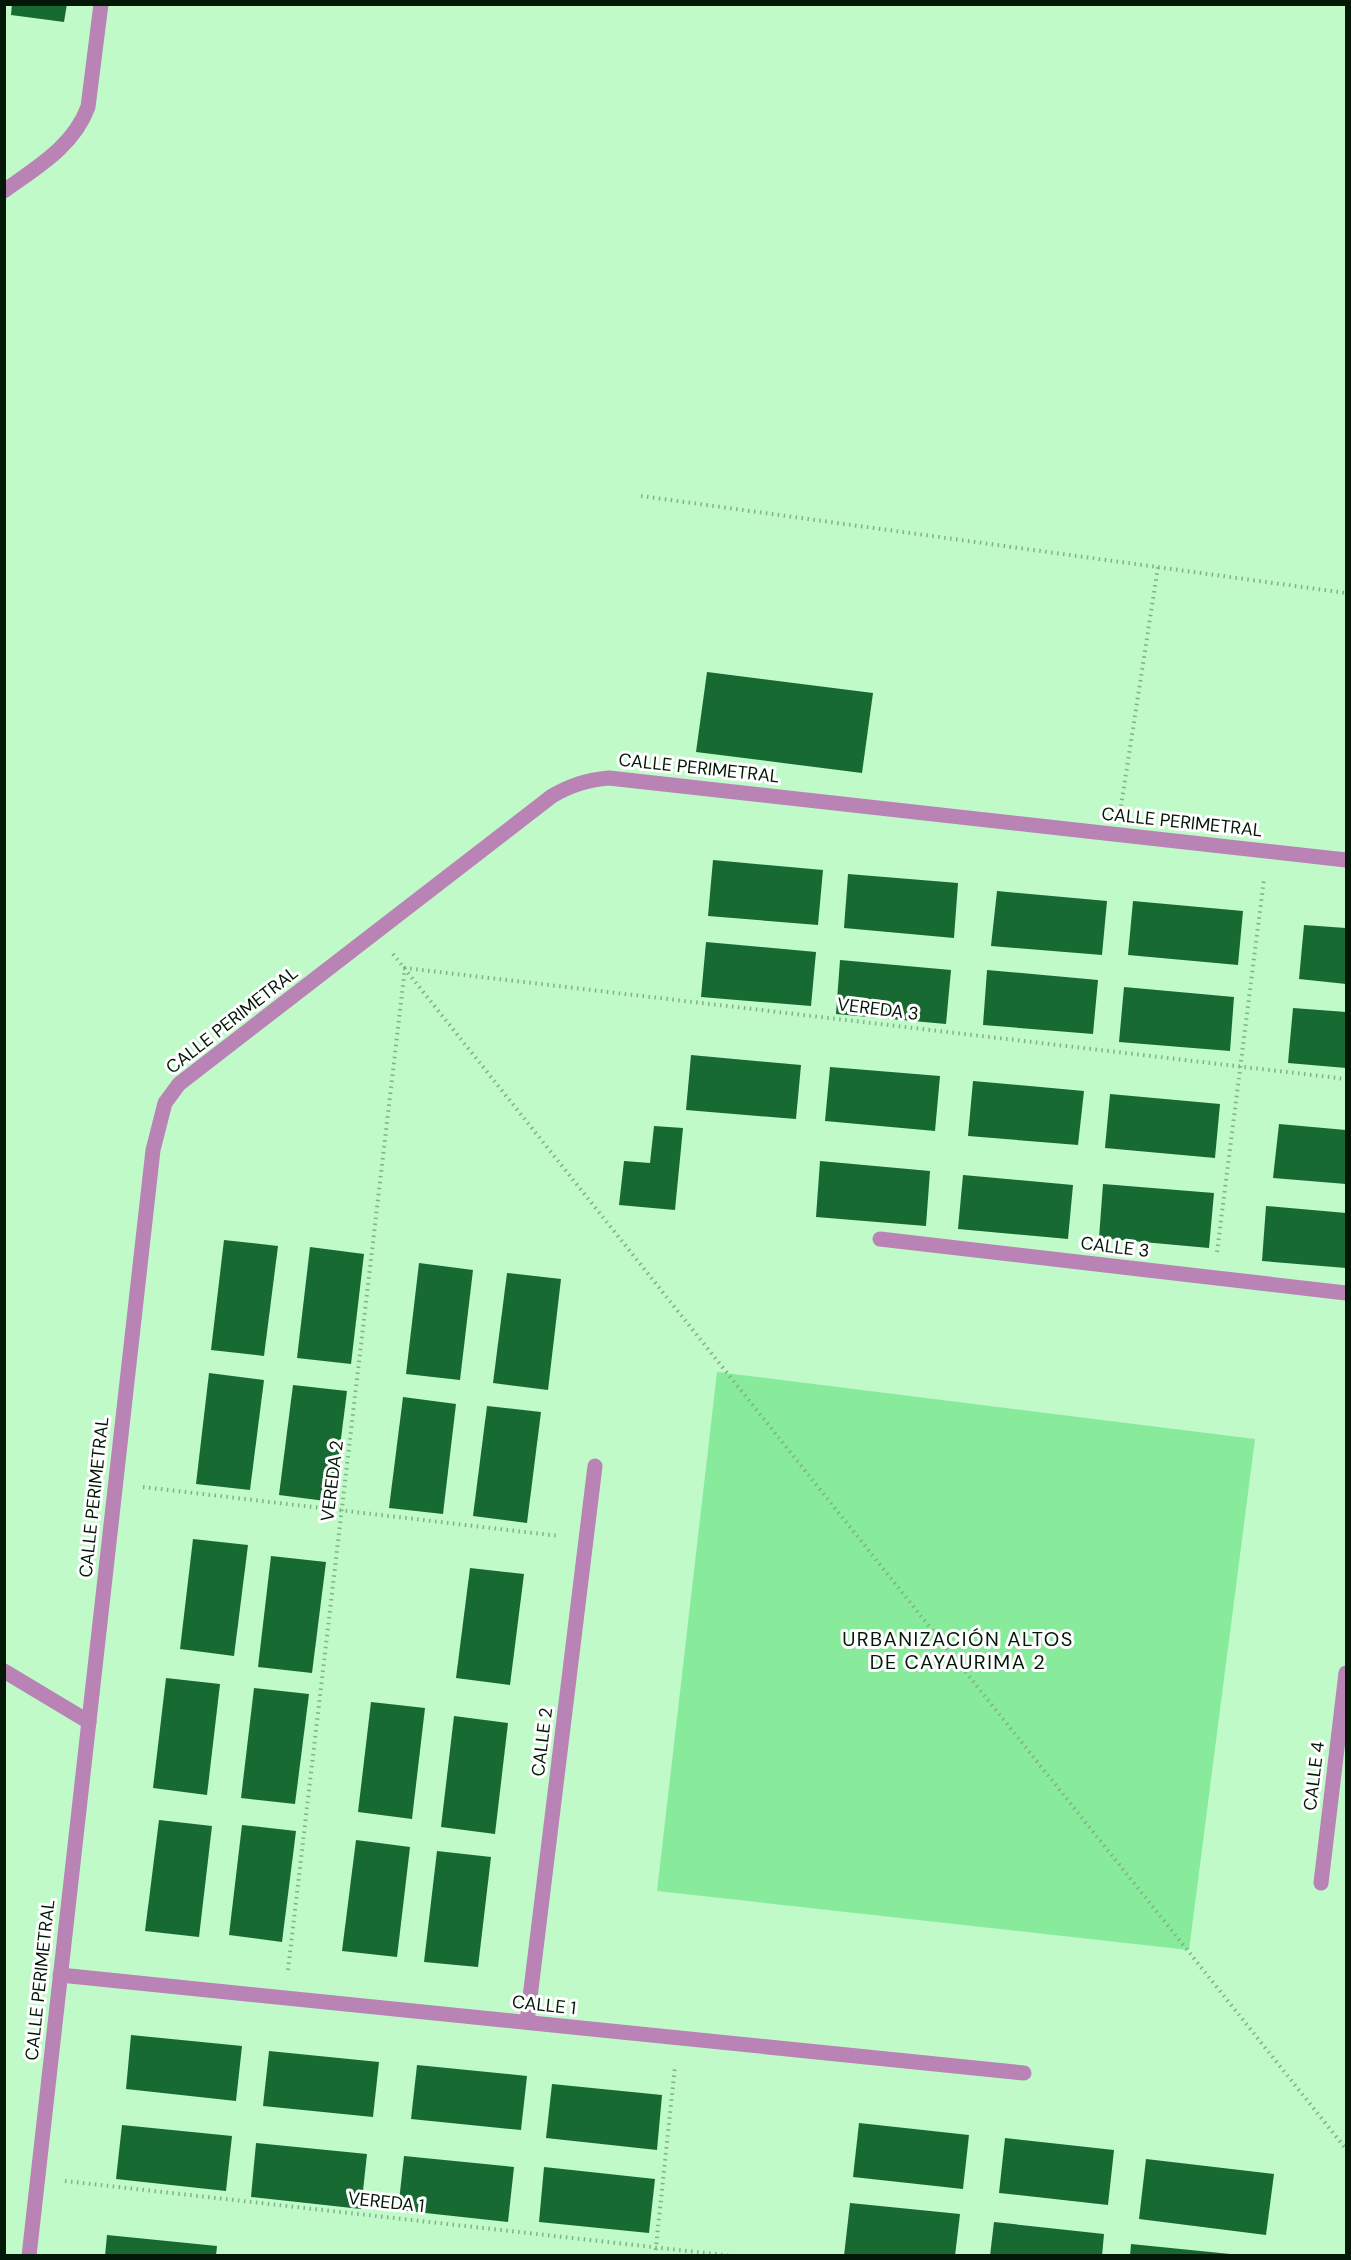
<svg xmlns="http://www.w3.org/2000/svg" width="1351" height="2260" viewBox="0 0 1351 2260" font-family="'DM Sans',sans-serif">
  <style>
    .green { fill: #88eb9c }
    .building { fill: #176b32 }
    .lines { fill: none; stroke-linecap: round; stroke-linejoin: round }
    .path { stroke: #82b089; stroke-width: 4; stroke-dasharray: 1.5 4.5; stroke-linecap: butt }
    .minor { stroke: #b983b5; stroke-width: 15 }
    .labels { text-anchor: middle; stroke-width: 6; stroke-linejoin: round; paint-order: stroke }
    .street-label { font-size: 18px; fill: #031807; stroke: #fff }
    .neighbourhood-label { font-size: 20px; letter-spacing: 1.5px; fill: #031807; stroke: #fff }
  </style>
  <rect width="100%" height="100%" fill="#c0fac9"/>
  <!-- green -->
  <path class="green" d="M717 1372 1255 1439 1189 1950 657 1891Z"/>
  <!-- building -->
  <g class="building">
    <path d="M12 4H67L64 22 11 15Z"/>
    <path d="M707 672 873 693 862 773 696 752Z"/>
    <path d="M713 860 823 870 818 925 708 916Z"/>
    <path d="M848 874 958 883 954 938 844 928Z"/>
    <path d="M997 891 1107 901 1102 955 991 946Z"/>
    <path d="M1133 901 1243 911 1238 965 1128 955Z"/>
    <path d="M1304 925 1346 928V984L1299 979Z"/>
    <path d="M706 942 816 952 811 1006 701 997Z"/>
    <path d="M840 960 951 970 946 1024 836 1014Z"/>
    <path d="M987 970 1098 980 1093 1034 983 1025Z"/>
    <path d="M1124 987 1234 997 1230 1051 1119 1042Z"/>
    <path d="M1293 1008 1346 1012V1068L1288 1063Z"/>
    <path d="M691 1055 801 1065 796 1119 686 1110Z"/>
    <path d="M830 1067 940 1076 935 1131 825 1121Z"/>
    <path d="M973 1081 1084 1091 1078 1145 968 1136Z"/>
    <path d="M1110 1094 1220 1104 1215 1158 1105 1148Z"/>
    <path d="M1279 1124 1346 1130V1184L1273 1178Z"/>
    <path d="M654 1126 683 1128 675 1210 619 1205 624 1161 650 1163Z"/>
    <path d="M820 1161 930 1171 926 1226 816 1217Z"/>
    <path d="M963 1175 1073 1185 1068 1239 958 1229Z"/>
    <path d="M1103 1184 1214 1193 1209 1248 1099 1238Z"/>
    <path d="M1266 1206 1346 1213V1268L1262 1261Z"/>
    <path d="M224 1240 278 1246 264 1356 211 1350Z"/>
    <path d="M310 1247 364 1254 351 1364 297 1358Z"/>
    <path d="M419 1263 473 1270 460 1380 406 1374Z"/>
    <path d="M507 1273 561 1279 548 1390 493 1383Z"/>
    <path d="M209 1373 264 1380 250 1490 196 1484Z"/>
    <path d="M293 1385 347 1391 333 1502 279 1495Z"/>
    <path d="M403 1397 456 1404 443 1514 389 1508Z"/>
    <path d="M487 1406 541 1412 527 1523 473 1516Z"/>
    <path d="M193 1539 248 1545 234 1656 180 1649Z"/>
    <path d="M271 1556 326 1562 312 1673 258 1667Z"/>
    <path d="M470 1568 524 1574 510 1685 456 1678Z"/>
    <path d="M166 1678 220 1684 207 1795 153 1788Z"/>
    <path d="M254 1688 309 1694 295 1804 241 1798Z"/>
    <path d="M371 1702 425 1708 412 1819 358 1812Z"/>
    <path d="M454 1716 508 1723 495 1834 441 1827Z"/>
    <path d="M159 1820 212 1826 199 1937 145 1931Z"/>
    <path d="M242 1825 296 1831 282 1942 229 1935Z"/>
    <path d="M356 1840 410 1847 397 1957 342 1951Z"/>
    <path d="M437 1851 491 1857 478 1967 424 1962Z"/>
    <path d="M131 2035 242 2046 236 2101 126 2089Z"/>
    <path d="M269 2051 379 2062 373 2117 263 2106Z"/>
    <path d="M417 2065 527 2076 521 2130 411 2119Z"/>
    <path d="M552 2084 662 2095 657 2150 546 2138Z"/>
    <path d="M859 2123 969 2135 963 2189 853 2177Z"/>
    <path d="M122 2125 232 2136 226 2191 116 2179Z"/>
    <path d="M1005 2138 1114 2150 1108 2205 999 2193Z"/>
    <path d="M256 2143 367 2154 361 2209 251 2197Z"/>
    <path d="M404 2156 514 2167 508 2222 398 2210Z"/>
    <path d="M1146 2159 1274 2174 1266 2235 1139 2219Z"/>
    <path d="M544 2167 655 2179 649 2233 539 2222Z"/>
    <path d="M850 2203 960 2214 955 2256H844Z"/>
    <path d="M994 2222 1104 2234 1102 2256H990Z"/>
    <path d="M107 2235 217 2246 216 2256H105Z"/>
    <path d="M1131 2244 1230 2254 1229 2256H1130Z"/>
  </g>
  <g class="lines">
    <!-- path -->
    <g class="path">
      <path d="M641 496 1346 593"/>
      <path d="M1121 806 1158 567"/>
      <path d="M393 954 1346 2149"/>
      <path d="M1217 1252 1264 879"/>
      <path d="M143 1487 559 1536"/>
      <path d="M288 1970 405 968 1346 1079"/>
      <path d="M65 2181 732 2256"/>
      <path d="M655 2256 675 2066"/>
    </g>
    <!-- minor -->
    <g class="minor">
      <path d="M4 191C37 167 73 147 88 107L101 4"/>
      <path d="M880 1239 1346 1293"/>
      <path d="M4 1671 89 1722"/>
      <path d="M1321 1883 1346 1673"/>
      <path d="M60 1975 1024 2073"/>
      <path d="M527 2022 595 1466"/>
      <path d="M29 2256 153 1150 165 1103 179 1084 552 796C571 785 587 780 609 778L1346 860"/>
    </g>
  </g>
  <g class="labels">
    <!-- street labels -->
    <g class="street-label">
      <text transform="translate(699 768) rotate(6)" y="6">CALLE PERIMETRAL</text>
      <text transform="translate(1182 822) rotate(6)" y="6">CALLE PERIMETRAL</text>
      <text transform="translate(878 1009) rotate(7)" y="6">VEREDA 3</text>
      <text transform="translate(232 1020) rotate(-38)" y="6">CALLE PERIMETRAL</text>
      <text transform="translate(1115 1247) rotate(7)" y="6">CALLE 3</text>
      <text transform="translate(332 1481) rotate(-83)" y="6">VEREDA 2</text>
      <text transform="translate(94 1497) rotate(-84)" y="6">CALLE PERIMETRAL</text>
      <text transform="translate(542 1742) rotate(-83)" y="6">CALLE 2</text>
      <text transform="translate(1314 1776) rotate(-83)" y="6">CALLE 4</text>
      <text transform="translate(40 1980) rotate(-84)" y="6">CALLE PERIMETRAL</text>
      <text transform="translate(544 2005) rotate(6)" y="6">CALLE 1</text>
      <text transform="translate(386 2202) rotate(6)" y="6">VEREDA 1</text>
    </g>
    <!-- neighbourhood labels -->
    <g class="neighbourhood-label">
      <text x="958" y="1646">URBANIZACIÓN ALTOS<tspan x="958" dy="23">DE CAYAURIMA 2</tspan></text>
    </g>
  </g>
  <!-- border -->
  <rect width="1351" height="2260" fill="none" stroke="#031807" stroke-width="12"/>
</svg>
